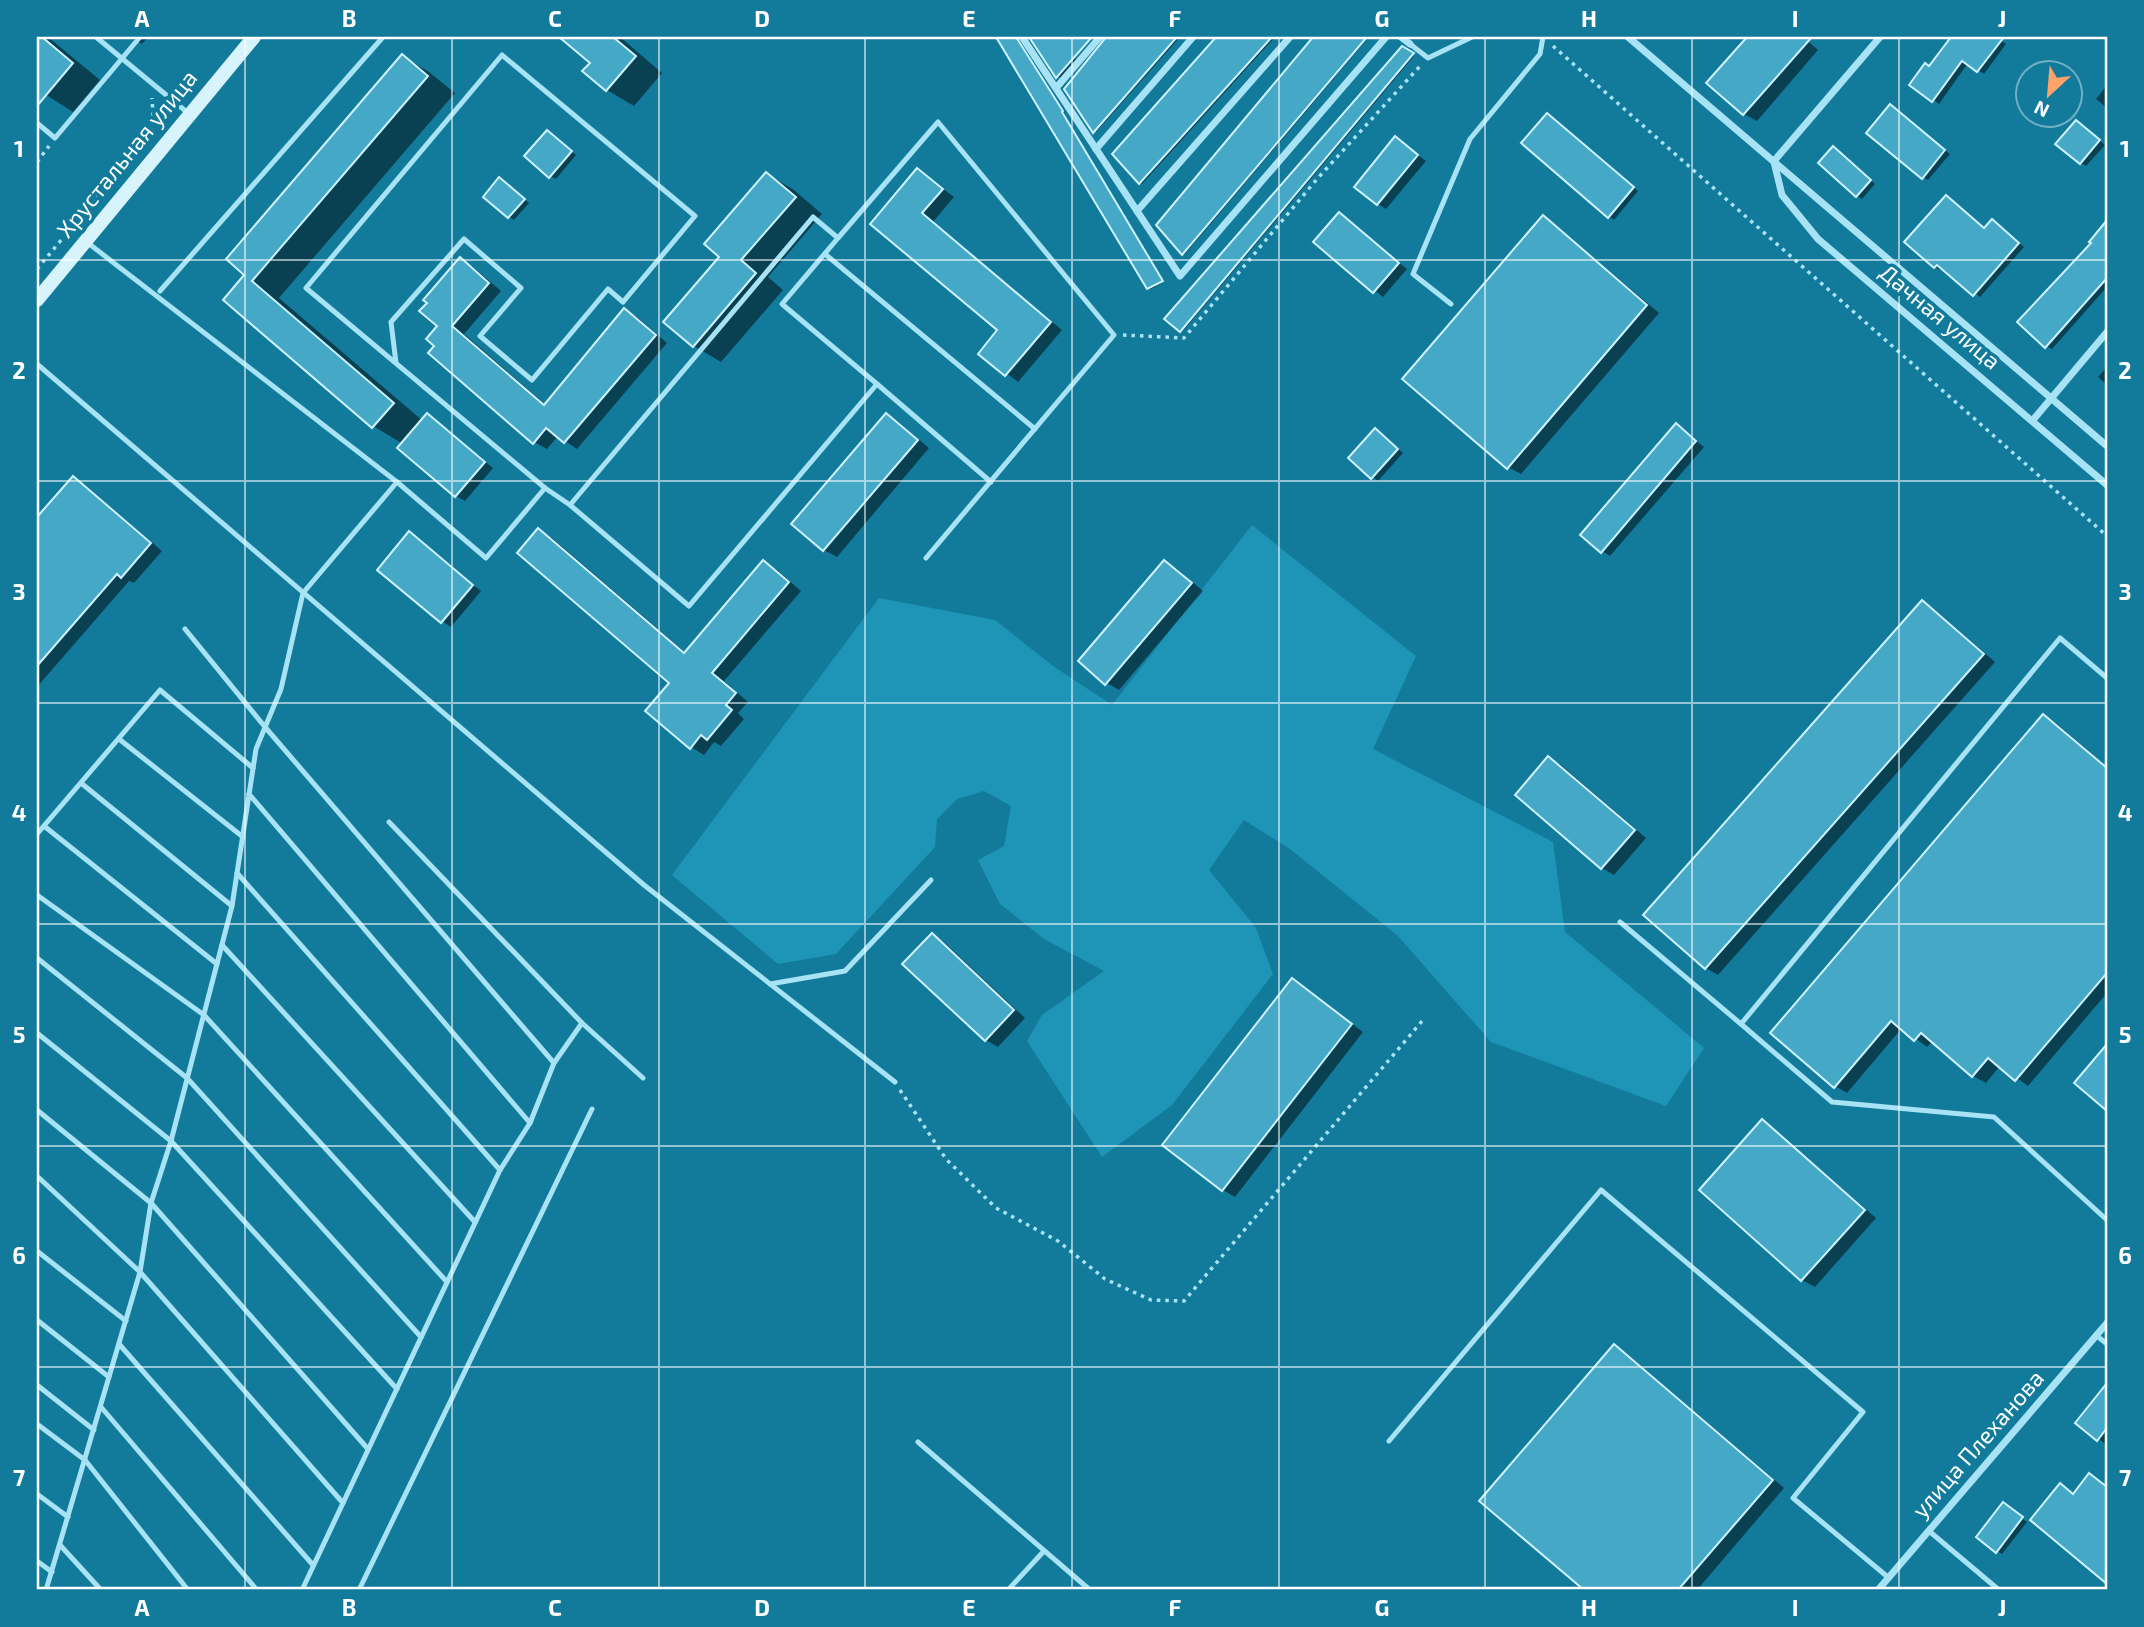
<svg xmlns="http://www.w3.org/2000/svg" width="2144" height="1627" viewBox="0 0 2144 1627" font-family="'Exo 2',sans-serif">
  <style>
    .green { fill: #1e95b7 }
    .shadow { fill: #0007 }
    .building { fill: #44a8c6; stroke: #cff3fe; stroke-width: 2 }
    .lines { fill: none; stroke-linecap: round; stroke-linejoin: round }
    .path { stroke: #a7e3f4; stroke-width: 3.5; stroke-dasharray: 3.5 5; stroke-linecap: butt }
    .lane { stroke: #a7e3f4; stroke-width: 5 }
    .street { stroke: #a7e3f4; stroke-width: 7 }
    .secondary { stroke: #d7f4fd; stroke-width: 14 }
    .grid { fill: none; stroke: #fff; stroke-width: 2; stroke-opacity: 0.55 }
    .labels { text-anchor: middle; stroke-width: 7; stroke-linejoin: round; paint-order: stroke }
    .street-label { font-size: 23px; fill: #fff; stroke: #127b9c }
    .neatline { fill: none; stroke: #fff; stroke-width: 2.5 }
    .grid-label { font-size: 23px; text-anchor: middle; font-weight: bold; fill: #fff }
  </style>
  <rect width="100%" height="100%" fill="#127b9c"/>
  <!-- green -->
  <path class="green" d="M1252 525 1416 656 1373 749 1553 842 1565 932 1704 1048 1666 1106 1491 1042 1398 936 1290 849 1244 820 1209 870 1256 928 1273 974 1172 1105 1102 1157 1027 1041 1042 1015 1104 971 1044 939 1000 904 978 860 1004 846 1011 806 984 791 957 799 937 819 935 847 836 954 778 964 672 875 879 598 995 620 1053 666 1112 705Z"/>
  <!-- shadow -->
  <g class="shadow">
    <path d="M37 37H48L100 80 73 112 37 89Z"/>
    <path d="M130 37H148L142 44Z"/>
    <path d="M562 37H620L662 73 634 106 607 90 592 63Z"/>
    <path d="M998 37H1015L1065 112 1063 114 1164 282 1151 289 1149 288Z"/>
    <path d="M1031 37H1084L1070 53 1076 59 1060 78Z"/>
    <path d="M1119 37H1180L1096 132 1089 70Z"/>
    <path d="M1218 37H1275L1142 184 1114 154Z"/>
    <path d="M1315 37 1368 38 1185 254 1183 253 1158 225Z"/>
    <path d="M1749 37H1803L1818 50 1757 121 1744 114 1709 82Z"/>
    <path d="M1953 37H1996L2006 44 1984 74 1968 63 1939 104 1911 84 1929 68Z"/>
    <path d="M1403 48 1414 56 1183 331 1181 330Z"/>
    <path d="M402 56 429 72 455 93 279 298 423 421 428 415 437 421 493 468 465 501 456 496 403 444 373 426 225 300 247 274Z"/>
    <path d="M2107 85V108L2096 99Z"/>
    <path d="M1888 105 1950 154 1928 180 1923 177Z"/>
    <path d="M1553 118 1638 191 1614 220 1609 216Z"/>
    <path d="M2082 125 2105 145 2086 166 2081 163Z"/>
    <path d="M553 136 576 155 556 179 550 176Z"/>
    <path d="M1396 139 1426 161 1386 209 1378 204Z"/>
    <path d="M1839 152 1875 184 1862 199 1857 196Z"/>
    <path d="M918 170 954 197 933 222 1062 330 1018 382 980 353 1000 330 873 223Z"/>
    <path d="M767 174 794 190 822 214 768 277 783 290 721 362 694 346 721 257Z"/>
    <path d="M505 183 529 203 514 220 509 217Z"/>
    <path d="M1339 214 1407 269 1383 297 1315 242Z"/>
    <path d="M1543 218 1555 225 1659 313 1521 474 1508 467Z"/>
    <path d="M2107 222V287L2052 349 2046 346 2093 243 2092 242Z"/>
    <path d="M1998 225 2024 247 1980 297 1943 267 1941 270 1935 267 1907 242 1985 229Z"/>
    <path d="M460 259 473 267 501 291 464 334 546 405 625 310 637 317 667 343 577 449 558 436 547 449 534 442 437 346 439 326Z"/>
    <path d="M2107 367V385L2098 377Z"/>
    <path d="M886 415 898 422 929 448 837 557 824 550 794 523Z"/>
    <path d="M1676 425 1704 447 1610 556 1602 551Z"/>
    <path d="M1381 433 1403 453 1378 481 1350 458Z"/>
    <path d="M73 478 85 485 162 551 134 583 129 581 37 687V520Z"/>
    <path d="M539 531 552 538 686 653 764 562 777 570 801 591 724 681 748 702 738 713 744 719 721 746 714 742 704 755 691 747 671 683Z"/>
    <path d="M410 534 481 591 451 627 442 621Z"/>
    <path d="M1165 562 1177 569 1203 591 1119 690 1107 683 1080 661Z"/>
    <path d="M1923 603 1935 610 1995 662 1718 975 1706 968Z"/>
    <path d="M2044 716 2056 723 2107 767V993L2028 1086 2000 1066 1986 1083 1973 1076 1933 1041 1927 1047 1902 1028 1847 1093 1835 1086Z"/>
    <path d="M1549 758 1561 765 1646 838 1614 875 1602 868Z"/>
    <path d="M932 935 944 942 1025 1018 998 1047 986 1040 905 964Z"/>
    <path d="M1293 980 1363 1032 1235 1197 1223 1190Z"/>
    <path d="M1762 1122 1774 1129 1876 1218 1815 1287 1802 1280 1701 1190Z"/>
    <path d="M1614 1346 1626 1353 1784 1488 1697 1590H1587L1482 1501Z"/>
    <path d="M2107 1386V1445L2077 1423Z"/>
    <path d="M2090 1475 2107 1486V1581L2032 1520 2060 1486 2074 1494Z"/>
    <path d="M2009 1508 2027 1522 2002 1554 1997 1551Z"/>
  </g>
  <!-- building -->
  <g class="building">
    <path d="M37 37H42L73 63 37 106Z"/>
    <path d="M559 37H613L636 56 606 91 582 71 590 63Z"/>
    <path d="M996 37H1016L1063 111 1062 112 1163 281 1147 289Z"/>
    <path d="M1029 37H1092L1056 78Z"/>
    <path d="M1106 37H1177L1093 133 1064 89Z"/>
    <path d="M1216 37H1272L1139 184 1112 154Z"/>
    <path d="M1313 37H1367L1182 255 1156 225Z"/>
    <path d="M1747 37H1812L1743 115 1706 83Z"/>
    <path d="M1951 37H2004L1977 72 1962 61 1932 102 1909 85 1925 63 1929 66Z"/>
    <path d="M1402 46 1414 53 1180 332 1164 319Z"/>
    <path d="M402 54 428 76 252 281 394 403 372 428 223 300 244 275 226 259Z"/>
    <path d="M1890 104 1945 150 1922 179 1866 133Z"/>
    <path d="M1547 113 1634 187 1608 218 1521 143Z"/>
    <path d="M2076 120 2100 140 2080 164 2055 144Z"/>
    <path d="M547 130 572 151 549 178 524 156Z"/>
    <path d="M1395 136 1418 155 1377 205 1354 187Z"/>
    <path d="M1833 146 1871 180 1856 197 1818 163Z"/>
    <path d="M917 168 943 189 922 213 1051 322 1005 376 978 354 997 330 870 224Z"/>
    <path d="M766 172 796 197 741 260 756 273 693 347 663 322 719 257 704 244Z"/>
    <path d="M499 177 525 199 508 218 483 197Z"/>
    <path d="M1946 195 1984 228 1992 219 2019 243 1973 296 1937 265 1934 268 1904 242Z"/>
    <path d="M1339 212 1399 263 1373 293 1313 242Z"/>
    <path d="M1543 215 1647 305 1507 469 1402 379Z"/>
    <path d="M2107 220V278L2045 348 2017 322 2091 243 2089 242Z"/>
    <path d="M460 257 489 283 452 326 544 405 624 308 656 335 564 443 546 428 533 444 428 353 434 346 426 339 437 326 419 311 427 303 423 300Z"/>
    <path d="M427 413 485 462 455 497 397 448Z"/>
    <path d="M886 413 918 440 823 551 791 524Z"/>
    <path d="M1676 423 1696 441 1601 553 1580 535Z"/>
    <path d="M1375 428 1398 449 1371 479 1348 458Z"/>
    <path d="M73 476 151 543 121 578 117 574 37 666V517Z"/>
    <path d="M538 528 684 653 763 560 789 582 712 673 736 693 726 705 732 710 707 740 701 735 690 749 645 711 669 683 517 553Z"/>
    <path d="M409 531 473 585 441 623 377 570Z"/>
    <path d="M1164 560 1192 583 1105 685 1078 661Z"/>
    <path d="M1922 600 1984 654 1705 969 1643 915Z"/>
    <path d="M2043 714 2107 768V973L2015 1081 1988 1058 1972 1077 1921 1033 1914 1041 1891 1021 1834 1088 1770 1033Z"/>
    <path d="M1548 756 1635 830 1601 869 1515 795Z"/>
    <path d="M932 933 1014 1010 985 1041 902 964Z"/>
    <path d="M1292 978 1352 1024 1222 1191 1162 1145Z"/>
    <path d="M2107 1044V1111L2074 1083Z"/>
    <path d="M1762 1119 1865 1210 1801 1281 1699 1190Z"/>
    <path d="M1614 1344 1773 1480 1678 1590H1584L1479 1501Z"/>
    <path d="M2107 1383V1428L2097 1441 2075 1423Z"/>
    <path d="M2089 1473 2107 1487V1584L2030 1520 2060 1483 2073 1494Z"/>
    <path d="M2003 1502 2023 1517 1996 1553 1976 1537Z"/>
  </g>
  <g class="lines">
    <!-- path -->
    <g class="path">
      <path d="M1553 46 2107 536"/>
      <path d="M37 162 49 146"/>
      <path d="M37 269 154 129 152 98"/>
      <path d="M1123 335 1184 338 1317 179 1421 65"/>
      <path d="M900 1090 946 1159 996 1208 1058 1241 1105 1279 1151 1300 1184 1301 1423 1020"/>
    </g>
    <!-- lane -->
    <g class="lane">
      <path d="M96 37 188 113"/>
      <path d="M1410 44 1428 58 1472 37"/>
      <path d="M37 123 55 138 140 37"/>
      <path d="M838 238 938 122 1114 335 926 558"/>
      <path d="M88 243 397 482 486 558 545 488"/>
      <path d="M825 254 1035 429"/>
      <path d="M160 291 383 37"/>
      <path d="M1451 304 1413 274 1470 139 1540 54 1543 37"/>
      <path d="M396 363 391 322 464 239 521 288 480 336 532 380 608 289 623 302 695 216 502 55 306 288 545 488 570 505 689 606 877 384 782 304 838 238 813 217 570 505"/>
      <path d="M37 364 644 885 895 1082"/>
      <path d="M877 384 991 482"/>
      <path d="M185 629 265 727 554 1063"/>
      <path d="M119 739 243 837"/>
      <path d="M81 783 232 906"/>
      <path d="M249 794 530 1123"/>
      <path d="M389 822 582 1023 643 1078"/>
      <path d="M44 826 217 964"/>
      <path d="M37 834 160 690 253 768"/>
      <path d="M237 873 500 1170"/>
      <path d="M37 895 204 1015 447 1282"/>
      <path d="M1620 922 1741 1024 2060 638 2107 678"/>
      <path d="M222 945 475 1222"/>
      <path d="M37 958 187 1078 421 1337"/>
      <path d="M770 984 845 971 931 880"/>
      <path d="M1741 1024 1832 1102 1994 1117 2107 1220"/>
      <path d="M37 1033 171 1141 397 1389"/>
      <path d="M37 1110 151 1203 368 1449"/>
      <path d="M37 1176 140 1272 343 1503"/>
      <path d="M37 1251 126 1321"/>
      <path d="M37 1320 109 1377"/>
      <path d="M2097 1336 2107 1344"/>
      <path d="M119 1344 313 1565"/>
      <path d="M37 1385 94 1430"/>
      <path d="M101 1407 257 1590"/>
      <path d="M37 1424 85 1460 188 1590"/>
      <path d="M1389 1441 1601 1190 1863 1412 1793 1498 1889 1578"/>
      <path d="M918 1442 1090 1590"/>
      <path d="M37 1494 68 1517"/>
      <path d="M1929 1531 1999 1590"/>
      <path d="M60 1545 101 1590"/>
      <path d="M37 1561 52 1572"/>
      <path d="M46 1590 140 1272 151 1203 171 1141 232 906 256 749 281 689 303 593 397 482"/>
      <path d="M302 1590 500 1170 530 1123 554 1063 582 1023"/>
      <path d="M359 1590 592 1109"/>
      <path d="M1008 1590 1044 1551"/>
    </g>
    <!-- street -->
    <g class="street">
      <path d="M1022 37 1180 276 1386 37"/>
      <path d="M1401 37 1410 44"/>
      <path d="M1628 37 2107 446"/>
      <path d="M1056 88 1100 37"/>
      <path d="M1096 149 1193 37"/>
      <path d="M1774 161 1880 37"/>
      <path d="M1774 162 1782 195 1818 239 2107 485"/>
      <path d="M1137 211 1290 37"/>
      <path d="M2033 420 2107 332"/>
      <path d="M1878 1590 2107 1323"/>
    </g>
    <!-- secondary -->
    <path class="secondary" d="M37 300 254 37"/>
  </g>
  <!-- grid -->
  <path class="grid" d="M245 37V1590M452 37V1590M659 37V1590M865 37V1590M1072 37V1590M1279 37V1590M1485 37V1590M1692 37V1590M1899 37V1590M37 260H2107M37 481H2107M37 703H2107M37 924H2107M37 1146H2107M37 1367H2107"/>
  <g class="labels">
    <!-- street labels -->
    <g class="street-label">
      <text transform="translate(127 154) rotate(-51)" y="8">Хрустальная улица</text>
      <text transform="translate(1940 317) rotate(40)" y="8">Дачная улица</text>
      <text transform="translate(1978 1444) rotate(-49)" y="8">улица Плеханова</text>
    </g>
  </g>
  <!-- border -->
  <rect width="2144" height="1627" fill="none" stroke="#127b9c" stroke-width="77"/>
  <!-- north arrow -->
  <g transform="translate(2049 94) rotate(206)"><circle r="33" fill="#127b9c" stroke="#71b0c4" stroke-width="2"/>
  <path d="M0-5L12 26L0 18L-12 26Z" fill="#ffa36a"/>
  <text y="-10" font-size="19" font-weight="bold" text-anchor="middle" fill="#ffffff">N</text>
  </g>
  <rect x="38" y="38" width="2068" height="1550" class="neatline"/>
  <g class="grid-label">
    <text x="142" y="27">A</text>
    <text x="349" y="27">B</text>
    <text x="555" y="27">C</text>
    <text x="762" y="27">D</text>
    <text x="969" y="27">E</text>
    <text x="1175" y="27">F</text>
    <text x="1382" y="27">G</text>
    <text x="1589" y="27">H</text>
    <text x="1795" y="27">I</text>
    <text x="2002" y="27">J</text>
    <text x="19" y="157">1</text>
    <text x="2125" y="157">1</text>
    <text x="19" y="379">2</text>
    <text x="2125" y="379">2</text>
    <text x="19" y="600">3</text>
    <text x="2125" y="600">3</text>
    <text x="19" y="821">4</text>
    <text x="2125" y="821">4</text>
    <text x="19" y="1043">5</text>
    <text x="2125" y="1043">5</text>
    <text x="19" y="1264">6</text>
    <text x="2125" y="1264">6</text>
    <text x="19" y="1486">7</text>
    <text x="2125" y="1486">7</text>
    <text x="142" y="1616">A</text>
    <text x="349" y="1616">B</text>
    <text x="555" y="1616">C</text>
    <text x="762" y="1616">D</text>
    <text x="969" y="1616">E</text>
    <text x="1175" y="1616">F</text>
    <text x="1382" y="1616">G</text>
    <text x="1589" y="1616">H</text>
    <text x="1795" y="1616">I</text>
    <text x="2002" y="1616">J</text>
  </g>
</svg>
